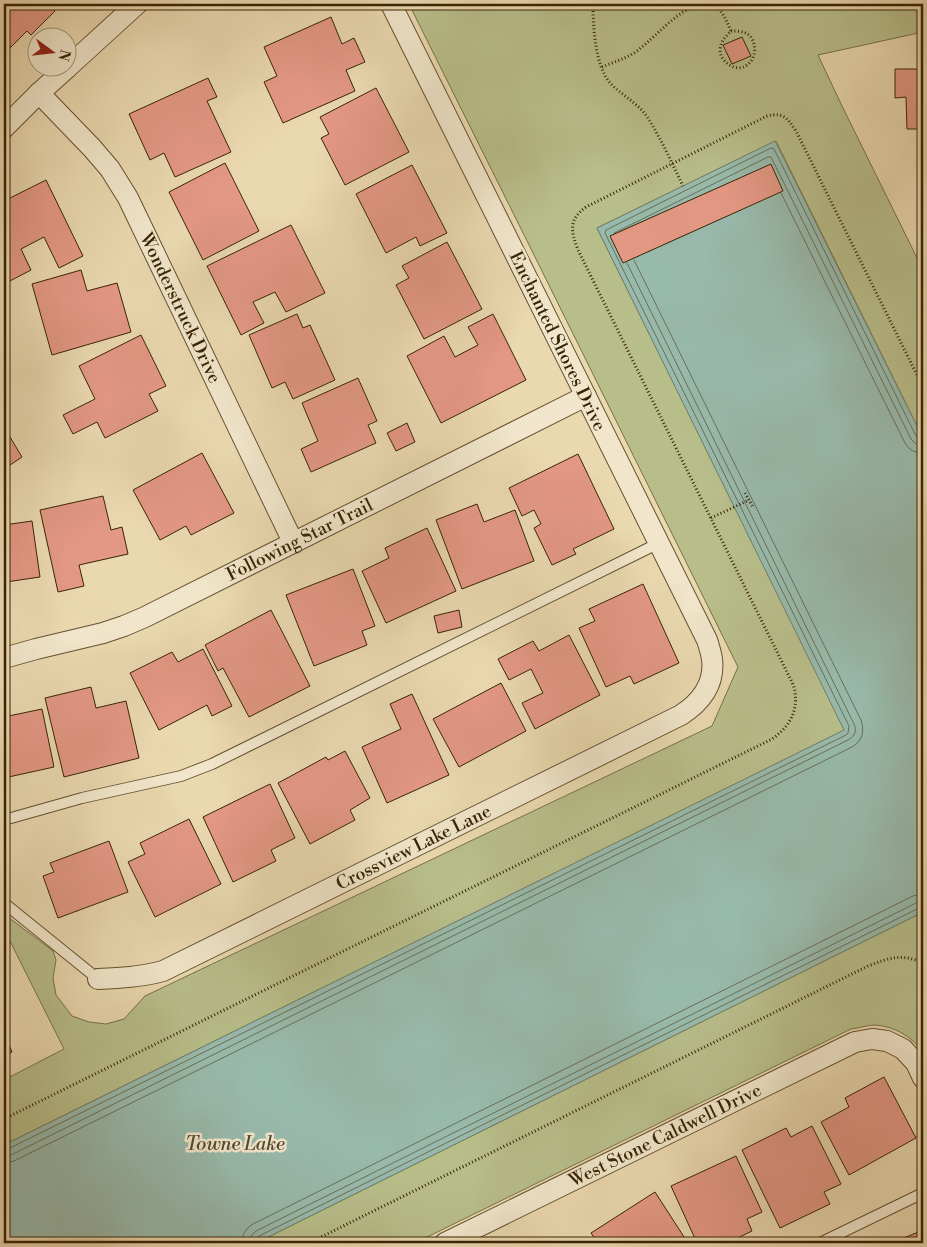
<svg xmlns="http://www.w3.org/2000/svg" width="927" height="1247" viewBox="0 0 927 1247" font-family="'Libre Bodoni',serif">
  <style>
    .green { fill: #b8be8a; stroke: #787148 }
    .water { fill: #98baac; stroke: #727e69 }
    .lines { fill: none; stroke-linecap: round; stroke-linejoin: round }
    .shore { stroke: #686f58; stroke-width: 1 }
    .building { fill: #e39884; stroke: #382405 }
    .service-casing { stroke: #645130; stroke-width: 12 }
    .minor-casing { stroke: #645130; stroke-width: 22 }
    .path { stroke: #382405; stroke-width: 3; stroke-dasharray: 1 2.5; stroke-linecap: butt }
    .service { stroke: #f1e6cb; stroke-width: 10 }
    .minor { stroke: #f1e6cb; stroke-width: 20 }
    .labels { text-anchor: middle; stroke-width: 5; stroke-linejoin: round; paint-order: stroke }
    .street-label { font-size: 18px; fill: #382405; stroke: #f1e6cb }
    .water-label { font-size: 19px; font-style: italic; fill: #504a2f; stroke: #f1e6cb }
  </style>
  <rect width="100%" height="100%" fill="#ead8af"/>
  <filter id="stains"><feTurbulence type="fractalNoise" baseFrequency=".004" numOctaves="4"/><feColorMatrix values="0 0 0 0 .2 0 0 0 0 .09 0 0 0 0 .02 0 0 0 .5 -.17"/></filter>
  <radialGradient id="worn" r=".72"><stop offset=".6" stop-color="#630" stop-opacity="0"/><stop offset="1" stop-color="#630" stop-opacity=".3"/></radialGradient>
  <!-- green -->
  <g class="green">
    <path d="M409 4H923V32L818 55 842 106 923 270V438L776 141 597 228 845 730 4 1145V1080L64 1049 4 929V914L53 951 56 960 53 978 56 995 72 1016 89 1022 106 1024 124 1019 145 996 712 726 738 667 536 259Z"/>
    <path d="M923 912V1051C909 1036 897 1027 875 1025 868 1025 859 1028 851 1029L415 1243H256Z"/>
  </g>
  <!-- water -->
  <path class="water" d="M775 141 923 438V912L256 1243H4V1145L844 730 597 228Z"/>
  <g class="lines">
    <!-- shore -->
    <g class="shore">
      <path d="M781 193 905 443C909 450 915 453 923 453"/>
      <path d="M614 233 768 157H771L911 439 916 444 923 445"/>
      <path d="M4 1150 8 1149 846 735 848 733 849 726 605 233 606 230 771 148 774 149 916 436 919 439H923"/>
      <path d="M4 1156 11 1155 848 740C855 736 857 731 854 724L627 263"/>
      <path d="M4 1163 14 1161 852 747C862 741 865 732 861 720L634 260"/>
      <path d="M242 1243C242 1235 245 1229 253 1224L913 896 923 894"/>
      <path d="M249 1243 251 1236 256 1231 916 903 923 901"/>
      <path d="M256 1243V1239L259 1236 919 908H923"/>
    </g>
  </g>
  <!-- building -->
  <g class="building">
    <path d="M4 4H48L55 11 31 35 27 31 4 54Z"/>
    <path d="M331 17 342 44 354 38 365 62 346 70 355 91 283 123 264 82 277 76 264 47Z"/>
    <path d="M742 37 751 56 732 64 723 45Z"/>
    <path d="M895 69H923V129H907L906 97 895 98Z"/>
    <path d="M208 78 217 97 207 101 231 152 175 177 164 153 150 160 129 114Z"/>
    <path d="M376 88 409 152 345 185 321 138 329 134 320 117Z"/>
    <path d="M225 163 259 231 203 260 169 192Z"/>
    <path d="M771 164 783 191 623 263 610 236Z"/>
    <path d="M412 165 447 233 420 246 416 237 386 253 356 194Z"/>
    <path d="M46 180 83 256 59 268 44 237 21 249 31 270 8 282 4 272V201Z"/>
    <path d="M291 225 325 293 286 312 275 292 253 302 264 323 241 335 207 266Z"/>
    <path d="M447 242 482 309 424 339 396 285 409 278 402 266Z"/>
    <path d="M81 270 87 291 117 283 131 332 52 355 32 284Z"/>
    <path d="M297 314 303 328 310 325 335 380 293 399 285 382 272 388 249 335Z"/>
    <path d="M493 314 526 380 441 423 407 356 444 336 455 357 478 345 468 327Z"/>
    <path d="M141 335 166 386 149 394 158 411 105 438 97 422 73 434 63 415 95 399 79 366Z"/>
    <path d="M358 378 377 421 368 425 376 443 311 472 301 449 318 441 302 403Z"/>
    <path d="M407 423 415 442 396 451 387 433Z"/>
    <path d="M4 427 22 457 4 469Z"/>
    <path d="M202 453 234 513 191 535 186 526 160 540 133 490Z"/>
    <path d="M578 454 614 529 573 549 576 554 552 565 534 528 541 524 534 510 522 516 509 488Z"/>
    <path d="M103 496 111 530 122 527 128 554 79 565 84 586 58 592 40 510Z"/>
    <path d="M477 504 484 522 515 510 534 561 462 589 436 520Z"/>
    <path d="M32 521 40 577 6 582 9 607 4 608V525Z"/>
    <path d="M427 528 456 591 386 623 362 571 389 558 385 548Z"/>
    <path d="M353 569 375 626 362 631 367 645 314 666 286 595Z"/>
    <path d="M643 584 679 663 634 684 630 676 606 687 579 628 595 621 589 609Z"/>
    <path d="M271 610 310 686 249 717 223 668 218 671 205 645Z"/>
    <path d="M459 610 462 627 438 633 434 616Z"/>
    <path d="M569 635 600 695 535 729 522 703 543 693 531 669 509 680 498 659 533 641 539 651Z"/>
    <path d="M203 649 232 706 212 716 207 705 159 730 130 673 172 652 178 662Z"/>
    <path d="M501 683 526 731 459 767 433 719Z"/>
    <path d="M91 687 96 708 126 701 139 758 64 777 45 698Z"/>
    <path d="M412 694 449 775 387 803 362 747 401 729 390 704Z"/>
    <path d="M42 709 54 767 4 778V717Z"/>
    <path d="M345 751 370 798 350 810 355 820 310 844 278 783 326 757 328 760Z"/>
    <path d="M270 784 295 838 271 850 276 861 233 882 203 817Z"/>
    <path d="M189 819 221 884 155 917 128 862 145 854 140 843Z"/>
    <path d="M109 841 128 892 58 918 43 876 54 872 50 863Z"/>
    <path d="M4 1003 9 1015 4 1017Z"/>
    <path d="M4 1033 12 1052 4 1056Z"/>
    <path d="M884 1077 916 1138 849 1175 821 1122 849 1107 845 1098Z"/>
    <path d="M812 1126 841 1184 824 1192 830 1204 780 1228 742 1150 786 1128 791 1137Z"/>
    <path d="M736 1156 762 1212 747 1219 752 1231 727 1243H697L671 1186Z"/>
    <path d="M655 1192 686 1240 681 1243H598L591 1233Z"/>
    <path d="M923 1230V1243H892Z"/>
  </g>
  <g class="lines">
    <!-- service casing -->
    <g class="service-casing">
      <g id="service">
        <path d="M4 820 82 798 181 776 212 764 659 543"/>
        <path d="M4 903 98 979"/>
        <path d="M820 1243 923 1193"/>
      </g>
    </g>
    <!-- minor casing -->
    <g class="minor-casing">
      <g id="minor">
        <path d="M68 67 137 4"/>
        <path id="s1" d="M39 93 92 148 110 169 128 198 293 542"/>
        <path d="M4 128 39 93 67 68"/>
        <path id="s2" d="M4 658 36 649 103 633 124 626 145 617 586 396"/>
        <path id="s3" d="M98 979C120 978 141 977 163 971L681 715C701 702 715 684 712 659 711 653 709 646 707 640L391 4"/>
        <path id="s4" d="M445 1243 855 1042 872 1039 887 1041 903 1049 916 1063 923 1078"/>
      </g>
    </g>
    <!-- path -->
    <g class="path">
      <path d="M593 4C593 27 595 67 611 84 623 96 639 104 648 118 661 139 672 163 683 186"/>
      <path d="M709 4C723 9 725 18 731 31"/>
      <path d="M731 31C737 31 745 31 750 36 757 44 756 59 747 65 738 72 725 65 721 55 718 45 724 38 731 31Z"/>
      <path d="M602 67C614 62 627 58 637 51 658 35 674 13 699 4"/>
      <path d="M745 493 753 507"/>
      <path d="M711 518 749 500"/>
      <path d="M4 1119 772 739C788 728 798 713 795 692 794 684 789 677 786 670L578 250C571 231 568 220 586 207L767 116C784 112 787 118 796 131L923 387"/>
      <path d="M309 1243 868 966C889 958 902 953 923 963"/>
    </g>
    <!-- service -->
    <use href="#service" class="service"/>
    <!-- minor -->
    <use href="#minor" class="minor"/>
  </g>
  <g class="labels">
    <!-- street labels -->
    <g class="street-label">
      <text dy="6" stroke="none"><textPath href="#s1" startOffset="260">Wonderstruck Drive</textPath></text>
      <text transform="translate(558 341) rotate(64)" y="6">Enchanted Shores Drive</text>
      <text dy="6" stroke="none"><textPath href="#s2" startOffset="320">Following Star Trail</textPath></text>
      <text dy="6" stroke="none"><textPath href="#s3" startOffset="345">Crossview Lake Lane</textPath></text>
      <text dy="6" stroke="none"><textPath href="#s4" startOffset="245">West Stone Caldwell Drive</textPath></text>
    </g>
    <!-- water labels -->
    <g class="water-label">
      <text x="235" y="1150">Towne Lake</text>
    </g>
  </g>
  <!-- margin -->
  <rect width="927" height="1247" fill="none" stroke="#ead8af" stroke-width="20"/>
  <rect x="5" y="5" width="917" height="1237" fill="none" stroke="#382405" stroke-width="2.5"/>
  <rect x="10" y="10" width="907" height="1227" fill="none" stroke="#382405"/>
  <!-- north arrow -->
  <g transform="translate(52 52) rotate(105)"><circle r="24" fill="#f1e6cb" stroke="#a7987c"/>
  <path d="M0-4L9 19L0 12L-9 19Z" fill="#8f2418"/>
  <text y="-8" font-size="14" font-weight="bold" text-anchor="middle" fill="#382405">N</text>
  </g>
  <rect width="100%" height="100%" filter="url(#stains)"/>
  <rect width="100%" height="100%" fill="url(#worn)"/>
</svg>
